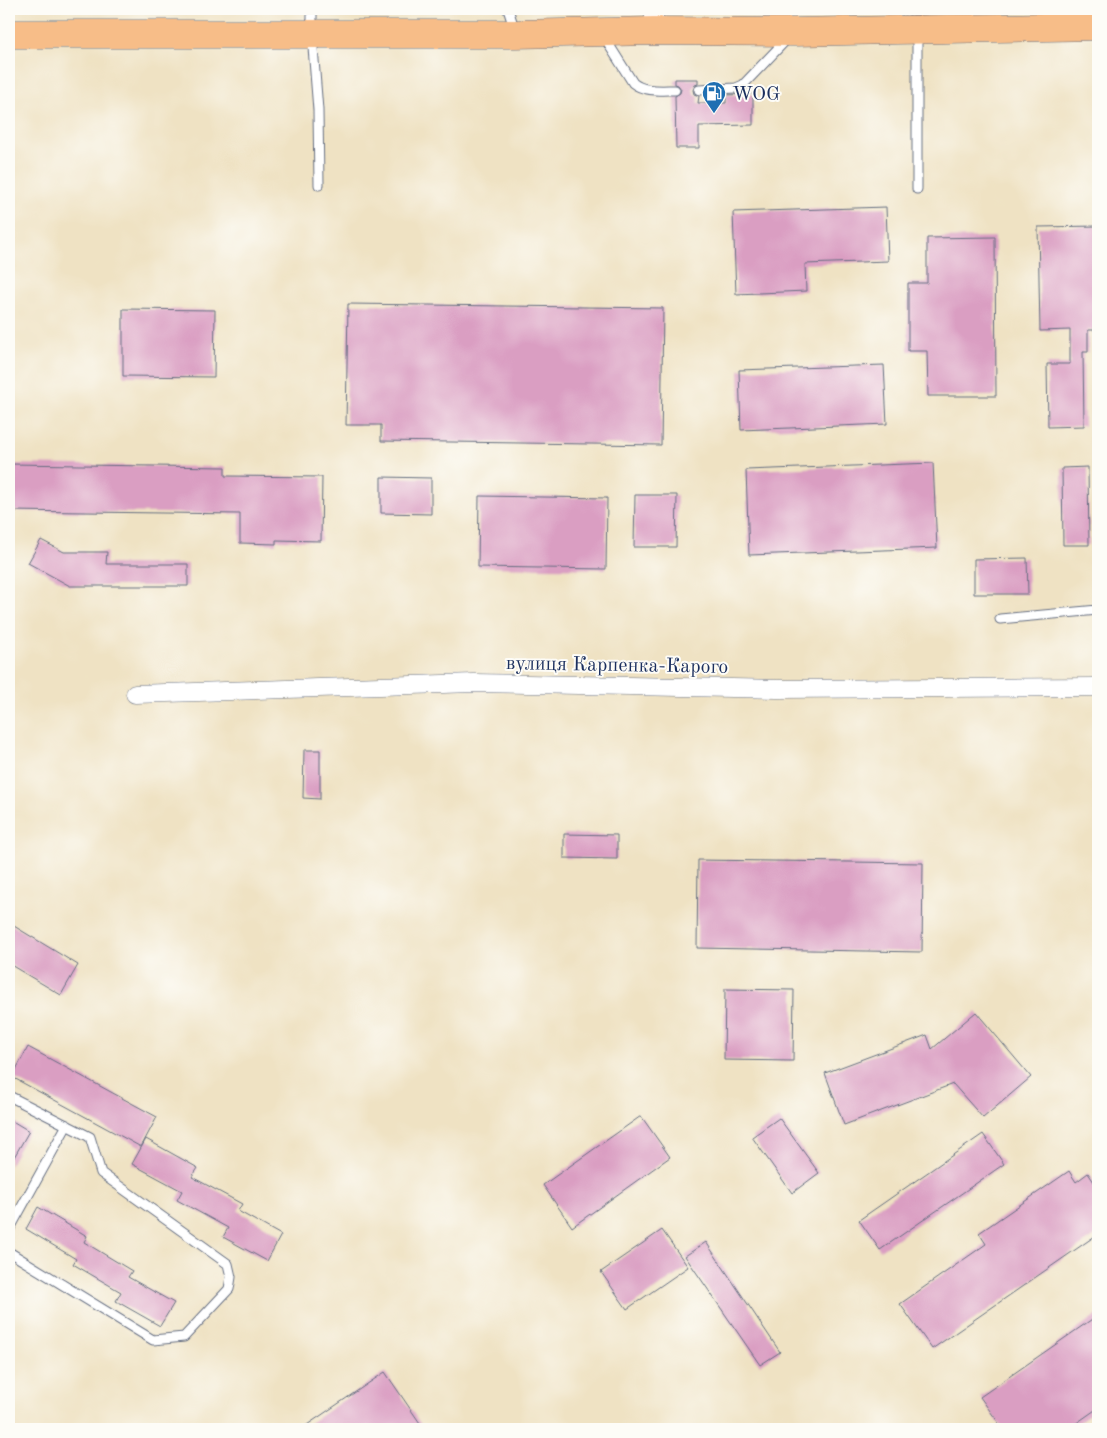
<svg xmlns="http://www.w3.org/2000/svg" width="1107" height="1438" viewBox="0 0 1107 1438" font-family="'Old Standard TT',serif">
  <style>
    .building { fill: #da9ec2 }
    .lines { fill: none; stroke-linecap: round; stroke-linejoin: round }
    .lane-casing { stroke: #656e81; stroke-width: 11 }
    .street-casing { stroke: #656e81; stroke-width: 19 }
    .highway-casing { stroke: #656e81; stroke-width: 29 }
    .lane { stroke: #fff; stroke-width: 9 }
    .street { stroke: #fff; stroke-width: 18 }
    .highway { stroke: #f7bd88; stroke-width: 28 }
    .labels { text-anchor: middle; stroke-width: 4; stroke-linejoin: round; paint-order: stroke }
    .poi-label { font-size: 20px; fill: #1b2f5e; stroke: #fdfcf7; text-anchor: start }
    .street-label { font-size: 20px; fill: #1b2f5e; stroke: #fdfcf7 }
  </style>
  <rect width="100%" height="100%" fill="#fdfcf7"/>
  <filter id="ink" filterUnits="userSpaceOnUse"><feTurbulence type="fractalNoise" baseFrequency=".02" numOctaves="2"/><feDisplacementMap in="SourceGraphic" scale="10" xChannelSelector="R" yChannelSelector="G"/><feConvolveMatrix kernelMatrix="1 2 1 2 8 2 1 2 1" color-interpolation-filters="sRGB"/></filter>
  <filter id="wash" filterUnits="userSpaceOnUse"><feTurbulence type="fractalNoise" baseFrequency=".0096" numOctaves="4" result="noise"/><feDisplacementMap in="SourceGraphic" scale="20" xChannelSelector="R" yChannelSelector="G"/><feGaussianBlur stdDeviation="1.12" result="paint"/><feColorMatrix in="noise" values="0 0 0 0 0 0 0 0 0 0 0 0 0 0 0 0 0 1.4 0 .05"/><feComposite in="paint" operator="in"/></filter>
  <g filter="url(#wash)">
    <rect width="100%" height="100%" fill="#efe2c3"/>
    <g id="blocks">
      <!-- building -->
      <g class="building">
        <path d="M675 79H698V84L695 85 693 90 694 94 699 96 698 103H726V95L753 94V125L699 126V148H676L675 96 680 93 681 89 678 85 675 84Z"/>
        <path d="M886 207 888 261 805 264 806 291 736 294 733 212Z"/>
        <path d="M1098 226V330H1088V352H1083L1084 426 1048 427 1047 364H1070V330L1040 331 1038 227Z"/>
        <path d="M995 237 996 396H928L927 351H908V283H927V238Z"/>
        <path d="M348 304 663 308 661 445 381 441V425H346Z"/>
        <path d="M123 309 215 310 214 377 123 376Z"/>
        <path d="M884 365 887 424 741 430 739 370Z"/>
        <path d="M933 463 937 548 749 555 746 470Z"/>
        <path d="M9 464 225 467V476L322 477 321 541 276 540V544L240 543V514L9 511Z"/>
        <path d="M1088 467 1089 545H1063L1062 468Z"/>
        <path d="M381 477 431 478V514L381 513Z"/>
        <path d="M635 495H677L676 547H634Z"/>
        <path d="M479 496 607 498 606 569 478 567Z"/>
        <path d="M41 540 64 552H107L106 564H188V586H70L28 563Z"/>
        <path d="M1027 558 1028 594H974V559Z"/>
        <path d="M304 750H320V799L303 798Z"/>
        <path d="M564 834 617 835V859L564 858Z"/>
        <path d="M698 860 923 863 922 952 697 948Z"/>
        <path d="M9 923 78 965 61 995 9 964Z"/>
        <path d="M725 989 794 990 793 1061 724 1060Z"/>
        <path d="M976 1012 1031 1077 983 1118 953 1084 844 1125 825 1073 927 1035 932 1049Z"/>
        <path d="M28 1047 157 1117 141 1147 12 1077Z"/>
        <path d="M641 1116 670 1157 572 1227 543 1185Z"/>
        <path d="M779 1118 819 1173 792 1193 752 1137Z"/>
        <path d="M9 1119 29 1131 9 1166Z"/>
        <path d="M983 1134 1004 1164 880 1250 859 1220Z"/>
        <path d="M146 1139 198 1168 192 1177 242 1204 238 1211 281 1235 267 1261 223 1237 228 1228 177 1200 182 1191 132 1164Z"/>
        <path d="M1069 1171 1076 1182 1088 1173 1098 1188V1234L932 1349 900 1304 986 1244 979 1233Z"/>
        <path d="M38 1207 87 1236 84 1242 132 1271 128 1277 174 1303 160 1326 116 1301 121 1292 73 1264 76 1259 26 1229Z"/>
        <path d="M662 1230 688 1267 627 1309 601 1272Z"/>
        <path d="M706 1242 780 1352 760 1365 685 1256Z"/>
        <path d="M1098 1315V1408L1068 1429H1003L980 1397Z"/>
        <path d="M385 1372 424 1429H301Z"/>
      </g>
    </g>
  </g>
  <g filter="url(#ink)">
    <use href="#blocks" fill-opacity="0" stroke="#656e81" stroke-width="1"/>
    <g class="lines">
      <!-- lane casing -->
      <g class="lane-casing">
        <g id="lane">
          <path d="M312 9V35L318 110 319 185"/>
          <path d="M508 9 515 31"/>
          <path d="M604 37 633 83C644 92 661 90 675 90"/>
          <path d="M699 90 736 88 743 85 788 38"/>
          <path d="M917 189V31"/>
          <path d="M1000 619 1098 610"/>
          <path d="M9 1096 90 1137 101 1173 228 1264 231 1277 229 1289 184 1337 153 1340 9 1252"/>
          <path d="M9 1230 67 1125"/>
        </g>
      </g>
      <!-- street casing -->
      <g class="street-casing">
        <g id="street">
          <path d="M654 9V31"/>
          <path d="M135 694 474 683 777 689 1098 687"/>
        </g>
      </g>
      <!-- highway casing -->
      <g class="highway-casing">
        <path id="highway" d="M9 34H515L654 31 794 32 1098 26"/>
      </g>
      <!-- lane -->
      <use href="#lane" class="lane"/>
      <!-- street -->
      <use href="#street" class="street"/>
      <!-- highway -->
      <use href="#highway" class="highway"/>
    </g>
  </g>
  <!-- icons -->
  <defs>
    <g id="fuel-pin" transform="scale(1.25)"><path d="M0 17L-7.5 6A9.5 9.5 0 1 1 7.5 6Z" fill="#1f6fb2" stroke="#fdfcf7"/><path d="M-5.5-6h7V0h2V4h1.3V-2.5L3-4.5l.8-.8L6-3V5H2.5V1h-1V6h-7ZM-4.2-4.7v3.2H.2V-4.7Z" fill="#fff"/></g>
  </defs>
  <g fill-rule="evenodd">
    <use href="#fuel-pin" x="714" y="93"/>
  </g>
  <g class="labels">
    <!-- poi labels -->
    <g class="poi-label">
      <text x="732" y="100">WOG</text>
    </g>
    <!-- street labels -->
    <g class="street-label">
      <text transform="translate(617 664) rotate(1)" y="7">вулиця Карпенка-Карого</text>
    </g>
  </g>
  <!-- margin -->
  <rect width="1107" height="1438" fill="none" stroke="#fdfcf7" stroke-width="30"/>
</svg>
